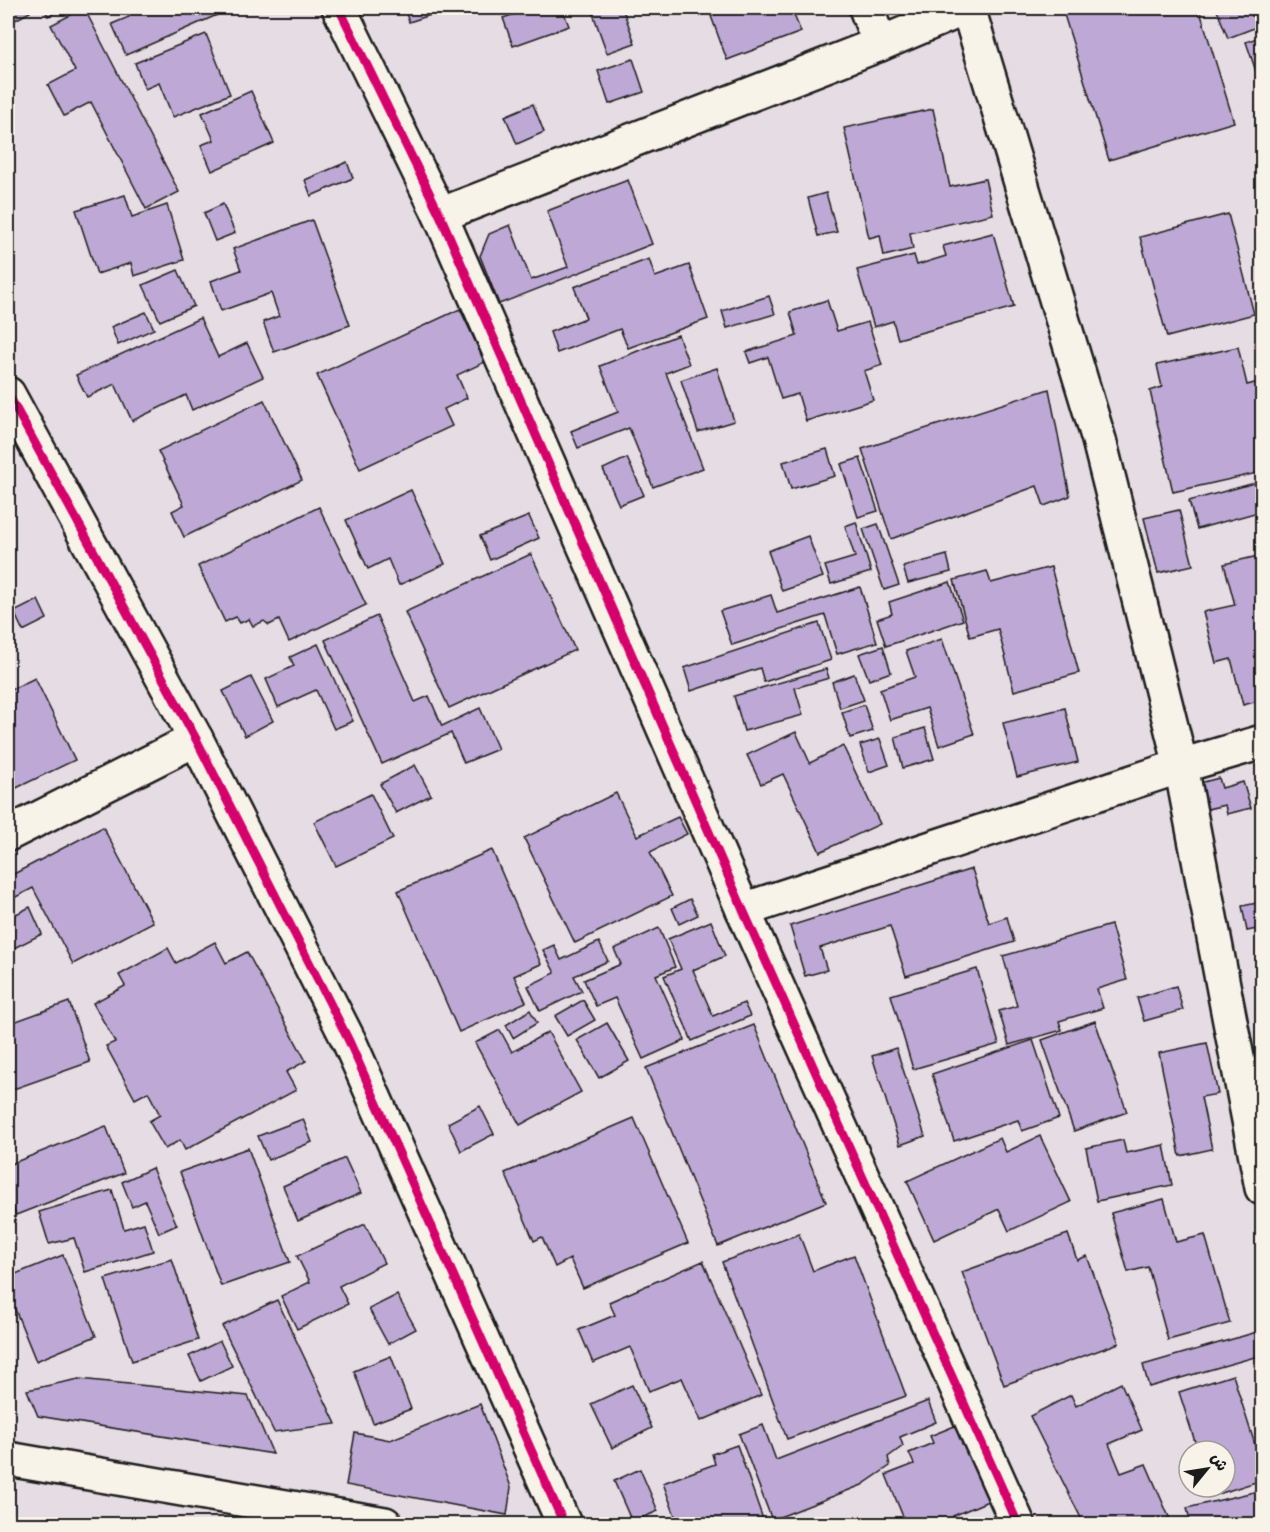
<svg xmlns="http://www.w3.org/2000/svg" width="1270" height="1532" viewBox="0 0 1270 1532" font-family="Kalam,'Playpen Sans Arabic',sans-serif">
  <style>
    .building { fill: #bea8d6; stroke: #1c1c1c; stroke-width: 1.5 }
    .lines { fill: none; stroke-linecap: round; stroke-linejoin: round }
    .street-casing { stroke: #1c1c1c; stroke-width: 38 }
    .street { stroke: #f7f3e8; stroke-width: 33 }
    .cycleway-casing { stroke: #f7f3e8; stroke-width: 13 }
    .cycleway { stroke: #d6006c; stroke-width: 9 }
  </style>
  <rect width="100%" height="100%" fill="#e6dce3"/>
  <filter id="ink" filterUnits="userSpaceOnUse"><feTurbulence type="fractalNoise" baseFrequency=".0167" numOctaves="2"/><feDisplacementMap in="SourceGraphic" scale="12" xChannelSelector="R" yChannelSelector="G"/><feConvolveMatrix kernelMatrix="1 2 1 2 8 2 1 2 1" color-interpolation-filters="sRGB"/></filter>
  <g filter="url(#ink)">
    <!-- building -->
    <g class="building">
      <path d="M8 8H28L30 12 8 24Z"/>
      <path d="M44 8H65L48 16Z"/>
      <path d="M84 8 179 192 146 209 91 102 64 116 48 85 75 71 51 25Z"/>
      <path d="M124 8H233L126 55 112 24 129 17Z"/>
      <path d="M404 8H452L409 22Z"/>
      <path d="M532 8H562L569 26 513 46 503 18Z"/>
      <path d="M591 8H629L623 10 635 43 607 53Z"/>
      <path d="M733 8H751L752 11 761 8H791L801 32 727 60 711 16Z"/>
      <path d="M1062 8H1199L1234 122 1109 160Z"/>
      <path d="M1216 8H1249L1252 16 1262 12V25L1228 38Z"/>
      <path d="M206 34 230 94 173 117 159 83 145 89 135 63Z"/>
      <path d="M1262 36V89L1246 42Z"/>
      <path d="M633 59 644 92 609 104 598 71Z"/>
      <path d="M251 91 274 143 212 171 201 145 214 140 202 113Z"/>
      <path d="M533 104 544 132 517 144 505 116Z"/>
      <path d="M933 109 950 187 985 179 993 214 910 233 913 249 884 256 880 235 869 238 844 128Z"/>
      <path d="M347 162 353 178 311 196 305 180Z"/>
      <path d="M628 180 652 244 499 304 480 256 489 234 510 225 531 280 568 267 547 211Z"/>
      <path d="M826 193 837 232 818 236 808 198Z"/>
      <path d="M125 195 132 217 167 205 184 260 134 276 131 263 97 274 76 210Z"/>
      <path d="M223 204 235 233 215 241 204 213Z"/>
      <path d="M1228 214 1254 314 1167 337 1140 237Z"/>
      <path d="M312 220 350 325 274 352 263 322 279 316 271 293 221 311 211 281 241 270 233 249Z"/>
      <path d="M993 233 1014 307 898 339 893 321 874 327 857 270 914 255 917 265 946 256 943 246Z"/>
      <path d="M649 259 655 277 689 265 708 319 628 348 620 329 557 353 550 332 586 318 574 287Z"/>
      <path d="M178 270 194 306 160 321 143 285Z"/>
      <path d="M769 296 775 314 727 328 722 311Z"/>
      <path d="M827 300 837 331 868 322 882 365 864 371 873 400 806 421 798 394 781 399 768 357 750 363 746 352 797 336 790 312Z"/>
      <path d="M460 309 485 362 457 375 467 398 444 409 452 426 360 469 317 375Z"/>
      <path d="M146 312 154 329 118 345 111 327Z"/>
      <path d="M200 318 218 357 247 343 263 377 192 410 186 395 132 421 115 384 87 397 76 375Z"/>
      <path d="M678 335 689 364 666 373 703 468 653 487 629 428 578 448 571 431 618 412 600 366Z"/>
      <path d="M1238 347 1247 385 1262 381V472L1173 492 1150 391 1162 387 1157 365Z"/>
      <path d="M717 368 734 421 698 432 681 380Z"/>
      <path d="M1049 389 1070 496 1044 506 1037 486 891 539 862 449Z"/>
      <path d="M264 400 302 480 184 537 172 511 184 505 158 451Z"/>
      <path d="M827 449 835 476 791 489 783 462Z"/>
      <path d="M627 458 644 495 619 505 603 469Z"/>
      <path d="M860 458 878 511 858 517 841 464Z"/>
      <path d="M1262 481V511L1197 529 1189 501Z"/>
      <path d="M411 490 445 564 399 585 388 559 368 569 346 520Z"/>
      <path d="M319 507 366 605 289 642 279 620 269 625 264 621 253 626 249 619 240 623 236 617 225 622 198 566Z"/>
      <path d="M1179 510 1193 565 1158 573 1144 518Z"/>
      <path d="M529 516 539 538 490 560 480 536Z"/>
      <path d="M856 522 871 572 831 584 825 566 855 557 845 526Z"/>
      <path d="M878 524 899 585 884 590 863 529Z"/>
      <path d="M808 536 823 577 782 591 768 551Z"/>
      <path d="M531 554 575 650 449 708 405 612Z"/>
      <path d="M947 555 951 572 908 583 903 567Z"/>
      <path d="M1262 555V700L1243 705 1231 659 1216 663 1203 612 1235 605 1224 564Z"/>
      <path d="M1051 567 1079 673 1014 691 998 629 970 637 954 580 987 571 991 583Z"/>
      <path d="M950 582 963 620 886 646 877 619 892 614 889 602Z"/>
      <path d="M860 587 877 642 837 654 825 615 732 645 720 611 771 595 777 613Z"/>
      <path d="M38 600 47 619 23 631 14 612Z"/>
      <path d="M377 616 415 702 429 696 442 726 480 708 498 749 464 763 451 733 382 764 325 640Z"/>
      <path d="M819 623 831 660 764 682 760 668 691 691 684 668Z"/>
      <path d="M942 639 974 734 939 746 927 708 890 720 880 689 915 677 906 651Z"/>
      <path d="M318 644 353 721 334 729 316 690 278 707 266 679 294 666 290 657Z"/>
      <path d="M883 646 891 672 869 680 859 654Z"/>
      <path d="M826 669 829 678 795 688 803 715 744 731 734 696Z"/>
      <path d="M854 674 864 700 840 708 832 682Z"/>
      <path d="M251 677 273 721 245 736 223 691Z"/>
      <path d="M35 678 75 760 8 792V691Z"/>
      <path d="M864 705 873 731 850 738 842 712Z"/>
      <path d="M1065 708 1078 762 1017 777 1003 723Z"/>
      <path d="M925 728 934 759 903 768 895 737Z"/>
      <path d="M796 732 810 763 843 746 880 824 820 852 783 774 761 784 747 755Z"/>
      <path d="M880 739 889 765 869 772 860 745Z"/>
      <path d="M415 765 431 795 396 813 380 784Z"/>
      <path d="M1219 778 1222 788 1243 782 1251 808 1227 814 1225 805 1203 810 1196 784Z"/>
      <path d="M616 793 637 836 678 817 687 834 650 852 672 896 575 943 524 838Z"/>
      <path d="M371 794 393 839 336 866 314 822Z"/>
      <path d="M103 827 153 922 73 964 33 888 8 901V877Z"/>
      <path d="M492 850 541 964 514 976 526 1002 459 1032 398 891Z"/>
      <path d="M972 869 989 923 1007 917 1014 942 906 976 890 926 820 948 827 970 805 976 790 926Z"/>
      <path d="M690 899 698 915 679 924 672 908Z"/>
      <path d="M1262 902V928L1247 931 1242 906Z"/>
      <path d="M30 907 42 934 8 951V918Z"/>
      <path d="M711 921 725 956 693 970 713 1016 744 1003 750 1016 692 1041 664 976 681 969 668 939Z"/>
      <path d="M1111 925 1127 980 1097 989 1103 1008 1059 1021 1062 1030 1009 1045 999 1011 1017 1006 1003 956Z"/>
      <path d="M659 928 675 967 656 975 685 1040 643 1059 615 998 596 1006 584 980 621 964 614 949Z"/>
      <path d="M215 942 226 963 247 952 306 1061 286 1072 296 1090 185 1150 180 1140 165 1149 149 1121 160 1115 148 1092 135 1099 106 1046 115 1042 93 1003 125 986 119 975 168 948 176 963Z"/>
      <path d="M599 942 608 961 574 976 582 991 540 1011 528 986 555 973 543 950 554 945 561 960Z"/>
      <path d="M977 969 999 1044 913 1069 891 995Z"/>
      <path d="M1176 986 1183 1010 1144 1021 1137 998Z"/>
      <path d="M583 1000 595 1020 567 1036 555 1016Z"/>
      <path d="M69 1002 90 1062 8 1091V1024Z"/>
      <path d="M530 1010 537 1023 513 1038 506 1025Z"/>
      <path d="M1095 1021 1127 1112 1074 1131 1042 1040Z"/>
      <path d="M607 1023 629 1061 599 1078 577 1040Z"/>
      <path d="M754 1025 826 1202 718 1246 646 1068Z"/>
      <path d="M500 1030 512 1052 548 1032 581 1092 520 1125 475 1043Z"/>
      <path d="M1033 1040 1059 1118 1022 1131 1018 1120 954 1141 932 1074Z"/>
      <path d="M1207 1043 1218 1094 1201 1097 1212 1149 1180 1156 1159 1053Z"/>
      <path d="M896 1048 925 1136 900 1145 872 1056Z"/>
      <path d="M480 1106 494 1134 461 1151 448 1123Z"/>
      <path d="M634 1118 688 1243 583 1288 570 1259 555 1267 542 1237 534 1241 505 1173Z"/>
      <path d="M303 1119 312 1142 268 1160 258 1136Z"/>
      <path d="M106 1126 124 1173 16 1215 8 1194V1165Z"/>
      <path d="M1040 1136 1071 1202 1009 1231 999 1209 934 1240 907 1181 1000 1138 1006 1152Z"/>
      <path d="M1123 1140 1126 1153 1164 1145 1172 1185 1097 1201 1086 1148Z"/>
      <path d="M248 1148 290 1262 221 1286 180 1172Z"/>
      <path d="M345 1158 361 1193 298 1221 283 1186Z"/>
      <path d="M152 1168 177 1225 159 1233 145 1201 132 1207 122 1182Z"/>
      <path d="M112 1190 124 1229 144 1223 153 1251 85 1272 74 1238 49 1244 39 1212Z"/>
      <path d="M1164 1199 1176 1242 1205 1235 1230 1323 1168 1340 1148 1267 1128 1272 1111 1213Z"/>
      <path d="M365 1224 384 1263 339 1286 348 1304 297 1329 281 1296 310 1282 297 1256Z"/>
      <path d="M799 1234 813 1271 854 1255 906 1396 787 1439 722 1262Z"/>
      <path d="M1068 1234 1077 1260 1087 1256 1119 1343 1004 1385 962 1272Z"/>
      <path d="M63 1255 96 1336 36 1361 8 1292V1277Z"/>
      <path d="M172 1259 198 1340 132 1361 105 1279Z"/>
      <path d="M703 1261 761 1395 701 1421 682 1378 649 1391 630 1347 593 1363 579 1330 615 1315 609 1302Z"/>
      <path d="M397 1295 416 1329 388 1344 369 1309Z"/>
      <path d="M277 1300 336 1424 274 1432 222 1326Z"/>
      <path d="M1257 1332 1262 1355 1149 1387 1143 1365Z"/>
      <path d="M220 1341 232 1366 201 1381 189 1356Z"/>
      <path d="M391 1356 411 1409 373 1423 354 1371Z"/>
      <path d="M1233 1375 1262 1467V1480L1212 1496 1209 1487H1225V1451H1198L1179 1392Z"/>
      <path d="M79 1379 248 1396 273 1454 38 1416 27 1390Z"/>
      <path d="M1121 1383 1142 1430 1109 1444 1121 1473 1146 1464 1172 1524H1084L1030 1416 1071 1395 1076 1406Z"/>
      <path d="M632 1385 652 1428 612 1448 591 1404Z"/>
      <path d="M928 1401 936 1422 900 1437 903 1446 888 1457 890 1466 862 1485 772 1520 739 1434 763 1425 776 1460Z"/>
      <path d="M480 1404 511 1487 507 1515 346 1485 355 1433 390 1440Z"/>
      <path d="M957 1425 988 1501 953 1516 956 1524H906L886 1475 914 1464 909 1453 933 1443 930 1436Z"/>
      <path d="M737 1445 764 1522 759 1524H678L663 1483 715 1464 712 1454Z"/>
      <path d="M640 1469 658 1511 632 1522 614 1481Z"/>
      <path d="M1262 1490V1524H1191L1187 1508Z"/>
      <path d="M992 1516 997 1524H976Z"/>
    </g>
    <g class="lines">
      <!-- street casing -->
      <g class="street-casing">
        <g id="street">
          <path d="M339 8 440 215 743 910 1018 1524"/>
          <path d="M866 8 880 44"/>
          <path d="M968 8 1099 440 1181 766 1262 1188"/>
          <path d="M440 215 880 44 965 8"/>
          <path d="M8 394 196 739 349 1041 564 1524"/>
          <path d="M8 834 196 739"/>
          <path d="M743 910 1181 766 1262 742"/>
          <path d="M8 1459 385 1524"/>
        </g>
      </g>
      <!-- street -->
      <use href="#street" class="street"/>
      <!-- cycleway casing -->
      <g class="cycleway-casing">
        <g id="cycleway">
          <path d="M339 8 440 215 743 910 1018 1524"/>
          <path d="M8 394 196 739 349 1041 564 1524"/>
        </g>
      </g>
      <!-- cycleway -->
      <use href="#cycleway" class="cycleway"/>
    </g>
  </g>
  <!-- margin -->
  <rect width="1270" height="1532" fill="none" stroke="#f7f3e8" stroke-width="30"/>
  <rect x="15" y="15" width="1240" height="1502" fill="none" stroke="#1c1c1c" stroke-width="2" filter="url(#ink)"/>
  <!-- north arrow -->
  <g transform="translate(1207 1469) rotate(60)"><circle r="28" fill="#f7f3e8" stroke="#9f9d96" stroke-width="1.5"/>
  <path d="M0-4.5L10 22L0 15L-10 22Z" fill="#1c1c1c"/>
  <text y="-9" font-size="16" font-weight="bold" text-anchor="middle" fill="#1c1c1c">ش</text>
  </g>
</svg>
